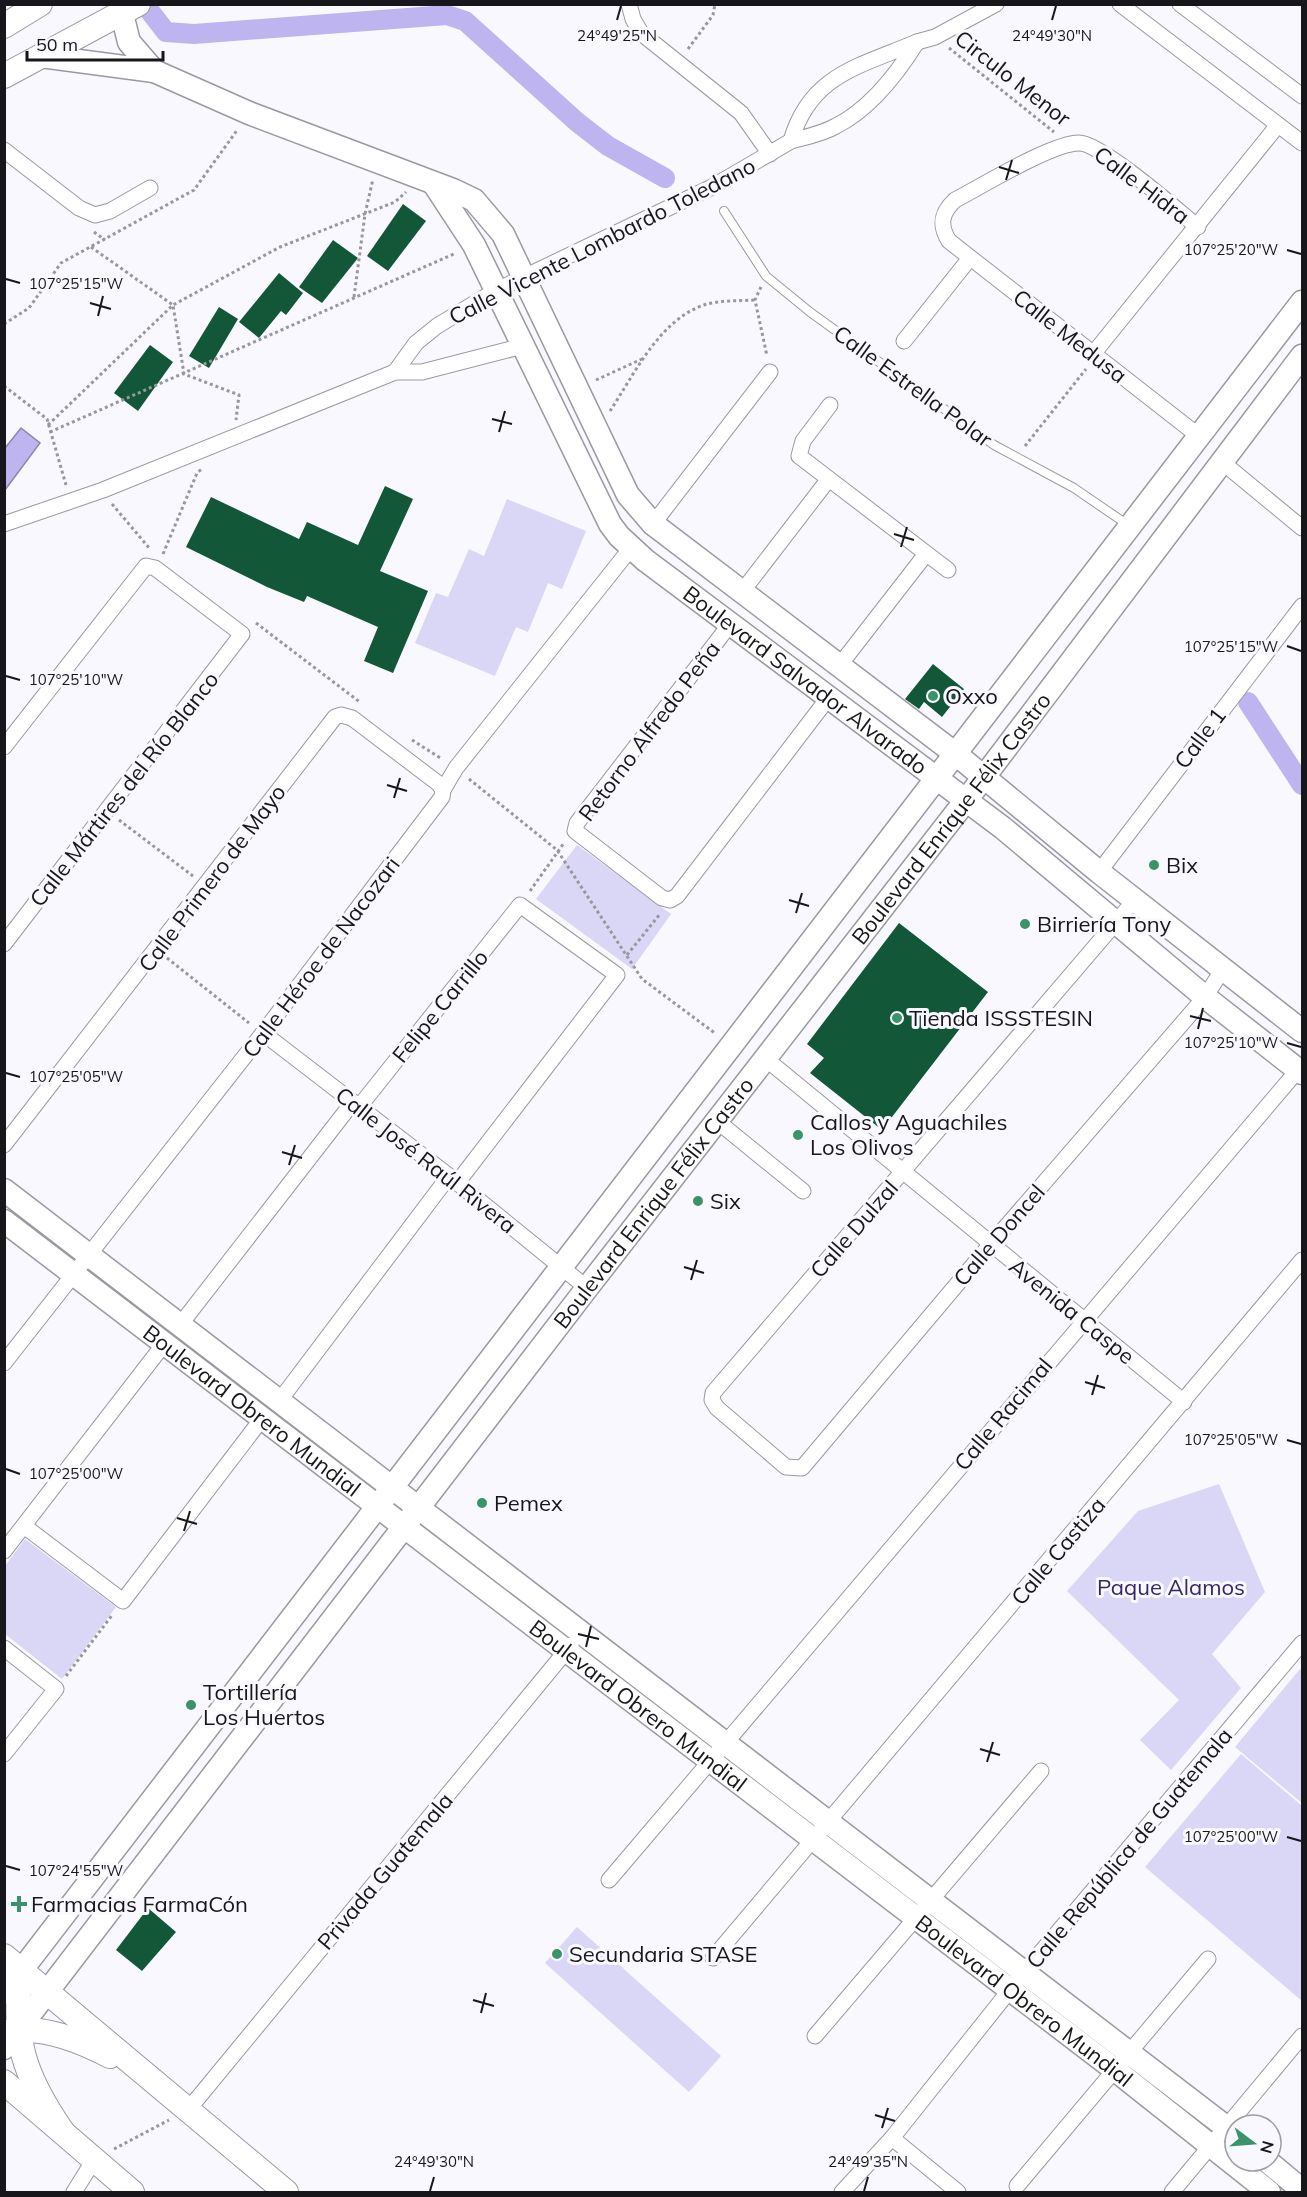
<svg xmlns="http://www.w3.org/2000/svg" width="1307" height="2197" viewBox="0 0 1307 2197" font-family="Mulish,sans-serif">
  <style>
    .green { fill: #dad6f6 }
    .water { fill: #bdb4f0; stroke: #8b85b0; stroke-width: 1.5 }
    .lines { fill: none; stroke-linecap: round; stroke-linejoin: round }
    .canal { stroke: #bdb4f0; stroke-width: 20 }
    .building { fill: #135739 }
    .lane-casing { stroke: #9a99a2; stroke-width: 10 }
    .street-casing { stroke: #9a99a2; stroke-width: 17 }
    .secondary-casing { stroke: #9a99a2; stroke-width: 25 }
    .primary-casing { stroke: #9a99a2; stroke-width: 26 }
    .path { stroke: #98979c; stroke-width: 3; stroke-dasharray: 3 3; stroke-linecap: butt }
    .lane { stroke: #fff; stroke-width: 8 }
    .street { stroke: #fff; stroke-width: 15 }
    .secondary { stroke: #fff; stroke-width: 22 }
    .primary { stroke: #fff; stroke-width: 24 }
    .ticks { fill: none; stroke: #17161a; stroke-width: 2 }
    .poi-dot { fill: #3b9369; stroke: #f8f8fe; stroke-width: 2 }
    .labels { text-anchor: middle; stroke-width: 6; stroke-linejoin: round; paint-order: stroke }
    .street-label { font-size: 22px; fill: #17161a; stroke: #f8f8fe }
    .poi-label { font-size: 22px; fill: #17161a; stroke: #f8f8fe; text-anchor: start }
    .park-label { font-size: 22px; fill: #37266a; stroke: #f8f8fe }
    .ticks-label { font-size: 15px; text-anchor: middle; fill: #17161a; stroke: #f8f8fe; stroke-width: 6; stroke-linejoin: round; paint-order: stroke }
  </style>
  <rect width="100%" height="100%" fill="#f8f8fe"/>
  <!-- green -->
  <g class="green">
    <path d="M507 499 586 531 562 589 548 583 528 632 516 627 495 676 415 643 436 593 448 597 469 549 484 556Z"/>
    <path d="M577 845 671 914 632 969 536 899Z"/>
    <path d="M1219 1484 1265 1592 1212 1654 1241 1688 1171 1770 1140 1740 1179 1700 1067 1591 1138 1511Z"/>
    <path d="M25 1539 116 1607 62 1679 5 1634V1566Z"/>
    <path d="M1300 1669 1302 1671V1803L1235 1747Z"/>
    <path d="M1241 1754 1302 1806V2001L1145 1867Z"/>
    <path d="M577 1927 721 2056 689 2092 545 1963Z"/>
  </g>
  <!-- water -->
  <path class="water" d="M21 428 40 443 5 490V448Z"/>
  <g class="lines">
    <!-- canal -->
    <g class="canal">
      <path d="M145 5 166 32 194 34 447 15 465 21 577 122 608 146 665 178"/>
      <path d="M1248 702 1302 785"/>
    </g>
  </g>
  <!-- building -->
  <g class="building">
    <path d="M403 204 426 221 388 271 367 256Z"/>
    <path d="M333 240 358 258 322 303 299 287Z"/>
    <path d="M279 273 303 293 286 315 281 311 259 338 239 322Z"/>
    <path d="M219 307 238 319 209 368 189 356Z"/>
    <path d="M150 345 173 362 138 411 114 393Z"/>
    <path d="M385 486 413 499 380 571 428 591 393 673 364 661 378 627 307 596 304 602 267 587 186 547 211 497 299 539 307 522 358 545Z"/>
    <path d="M933 664 964 689 942 717 924 702 919 709 905 699Z"/>
    <path d="M899 923 988 992 882 1130 810 1073 824 1058 807 1044Z"/>
    <path d="M148 1908 176 1932 142 1971 116 1950Z"/>
  </g>
  <g class="lines">
    <!-- lane casing -->
    <g class="lane-casing">
      <path id="lane" d="M724 211 766 276 810 312 994 445 1074 488 1128 525"/>
    </g>
    <!-- street casing -->
    <g class="street-casing">
      <g id="street">
        <path d="M629 4 633 19 641 33 741 113 770 154"/>
        <path d="M1120 4 1302 143"/>
        <path d="M1180 4 1302 96"/>
        <path d="M917 42C897 74 870 109 836 126 822 134 806 137 791 141 810 74 861 66 917 42Z"/>
        <path d="M917 42 935 37 996 4"/>
        <path d="M4 150 79 208 95 215 110 211 150 188"/>
        <path d="M1198 227C1177 210 1101 143 1079 143 1052 143 982 186 955 200 941 213 939 225 949 241L1200 437"/>
        <path d="M904 341 970 258"/>
        <path d="M1093 354 1278 125"/>
        <path d="M395 372 416 343 437 326 495 291 712 187 791 141"/>
        <path d="M830 405 803 441 799 456 948 570"/>
        <path d="M1222 462 1302 528"/>
        <path d="M4 524 103 490 395 372H422L523 346"/>
        <path d="M653 524 770 372"/>
        <path d="M741 593 828 480"/>
        <path d="M731 623 577 823 575 831 662 898 670 900 677 896 829 697"/>
        <path d="M839 666 926 554"/>
        <path d="M4 747 146 566 155 568 242 634 4 944"/>
        <path d="M1099 872 1302 606"/>
        <path d="M1135 900 713 1393 712 1400 717 1408 786 1467 802 1468 991 1244 1205 997 1223 969"/>
        <path d="M263 1033 449 1176 587 1288"/>
        <path d="M766 1059 1184 1402"/>
        <path d="M359 1107 520 905 617 975 457 1183"/>
        <path d="M717 1121 803 1191"/>
        <path d="M4 1145 335 717 341 715 352 718 439 784 443 790"/>
        <path d="M180 1325 353 1102"/>
        <path d="M4 1363 263 1033 442 797 443 790 456 768 631 548"/>
        <path d="M280 1400 449 1176"/>
        <path d="M24 1526 123 1601 261 1420"/>
        <path d="M4 1551 164 1344"/>
        <path d="M4 1648 56 1689 4 1754"/>
        <path d="M609 1880 1298 1070"/>
        <path d="M713 1958 1302 1260"/>
        <path d="M815 2036 1041 1771"/>
        <path d="M188 2110 571 1645"/>
        <path d="M892 2138 958 2192"/>
        <path d="M1017 2186 1208 1959"/>
        <path d="M74 2192 94 2160"/>
        <path d="M842 2192 892 2138 1025 1971 1302 1643"/>
        <path d="M1172 2192 1302 2036"/>
      </g>
    </g>
    <!-- secondary casing -->
    <g class="secondary-casing">
      <g id="secondary">
        <path d="M122 14 129 42 154 71"/>
        <path d="M41 56 154 71 249 113 453 190 474 200 503 234 628 495 653 524 957 755 1099 872 1302 1031"/>
        <path id="s1" d="M434 184 474 245 610 524 619 536 645 560 1003 828 1205 997 1302 1073"/>
        <path d="M4 1190 1235 2134"/>
        <path id="s2" d="M4 1221 1114 2069 1269 2192"/>
        <path d="M4 1993 1302 302"/>
        <path id="s3" d="M4 2048 587 1288 984 777 1302 356"/>
        <path d="M1267 2161 1302 2190"/>
      </g>
    </g>
    <!-- primary casing -->
    <g class="primary-casing">
      <g id="primary">
        <path d="M4 26 40 4"/>
        <path d="M4 76 138 4"/>
        <path d="M4 1956 286 2192"/>
        <path d="M21 1970C12 2039 23 2074 62 2131"/>
        <path d="M4 2033C37 2023 81 2041 110 2056"/>
        <path d="M4 2082 132 2192"/>
      </g>
    </g>
    <!-- path -->
    <g class="path">
      <path d="M949 48 1054 132"/>
      <path d="M688 49 713 15 715 4"/>
      <path d="M94 232 105 240"/>
      <path d="M91 247 173 305 184 374 239 395 236 420"/>
      <path d="M761 287 755 300 767 356"/>
      <path d="M354 297 365 214 373 179"/>
      <path d="M4 324 29 308 61 263 194 190 238 129"/>
      <path d="M596 380 644 358"/>
      <path d="M4 386 47 419 66 485"/>
      <path d="M610 411C634 375 659 320 704 305 719 300 739 301 755 300"/>
      <path d="M48 425 173 305 280 247 395 202 406 192"/>
      <path d="M50 432 456 253"/>
      <path d="M1025 446 1086 369"/>
      <path d="M112 504 150 549"/>
      <path d="M163 554 197 473 203 468"/>
      <path d="M256 623 361 703"/>
      <path d="M412 740 442 759"/>
      <path d="M469 779 557 850 642 979 716 1034"/>
      <path d="M119 820 193 876"/>
      <path d="M530 891 564 843"/>
      <path d="M627 955 660 914"/>
      <path d="M167 958 249 1023"/>
      <path d="M66 1676 113 1614"/>
      <path d="M114 2149 169 2120"/>
    </g>
    <!-- lane -->
    <use href="#lane" class="lane"/>
    <!-- street -->
    <use href="#street" class="street"/>
    <!-- secondary -->
    <use href="#secondary" class="secondary"/>
    <!-- primary -->
    <use href="#primary" class="primary"/>
  </g>
  <!-- ticks -->
  <path class="ticks" d="M617 20 621 6M1052 20 1056 6M999 167 1019 173M1006 180 1012 160M1287 250 1301 254M6 279 20 283M90 303 111 309M98 316 103 296M492 419 512 424M499 432 505 411M894 534 914 540M901 547 907 527M1287 646 1301 651M6 676 20 680M387 785 407 791M394 798 400 778M789 900 809 906M796 913 802 893M1190 1016 1211 1021M1198 1029 1203 1008M1287 1043 1301 1047M6 1073 20 1077M282 1152 302 1158M289 1165 295 1145M684 1267 704 1273M691 1280 697 1260M1085 1382 1105 1388M1092 1395 1098 1375M1287 1440 1301 1444M6 1469 20 1474M177 1518 197 1524M184 1531 190 1511M578 1634 599 1639M586 1647 591 1626M980 1749 1000 1755M987 1762 993 1742M1287 1837 1301 1841M6 1866 20 1870M473 2000 494 2006M481 2013 486 1993M875 2115 895 2121M882 2128 888 2108M430 2191 434 2177M864 2191 868 2177"/>
  <!-- markers -->
  <g class="poi-dot">
    <circle cx="933" cy="696" r="6"/>
    <circle cx="1154" cy="865" r="6"/>
    <circle cx="1025" cy="924" r="6"/>
    <circle cx="897" cy="1018" r="6"/>
    <circle cx="798" cy="1135" r="6"/>
    <circle cx="698" cy="1201" r="6"/>
    <circle cx="482" cy="1503" r="6"/>
    <circle cx="191" cy="1705" r="6"/>
    <path d="M16 1895h6v6h6v6h-6v6h-6v-6h-6v-6h6z"/>
    <circle cx="557" cy="1954" r="6"/>
  </g>
  <g class="labels">
    <!-- street labels -->
    <g class="street-label">
      <text transform="translate(1013 78) rotate(38)" y="8">Circulo Menor</text>
      <text transform="translate(1142 185) rotate(37)" y="8">Calle Hidra</text>
      <text transform="translate(602 241) rotate(-27)" y="8">Calle Vicente Lombardo Toledano</text>
      <text transform="translate(1070 336) rotate(38)" y="8">Calle Medusa</text>
      <text transform="translate(913 386) rotate(36)" y="8">Calle Estrella Polar</text>
      <text dy="8" stroke="none"><textPath href="#s1" startOffset="634">Boulevard Salvador Alvarado</textPath></text>
      <text transform="translate(649 731) rotate(-53)" y="8">Retorno Alfredo Peña</text>
      <text transform="translate(1200 738) rotate(-53)" y="8">Calle 1</text>
      <text transform="translate(124 789) rotate(-52)" y="8">Calle Mártires del Río Blanco</text>
      <text dy="8" stroke="none"><textPath href="#s3" startOffset="1552">Boulevard Enrique Félix Castro</textPath></text>
      <text transform="translate(212 878) rotate(-53)" y="8">Calle Primero de Mayo</text>
      <text transform="translate(321 957) rotate(-53)" y="8">Calle Héroe de Nacozari</text>
      <text transform="translate(440 1006) rotate(-51)" y="8">Felipe Carrillo</text>
      <text transform="translate(426 1160) rotate(38)" y="8">Calle José Raúl Rivera</text>
      <text dy="8" stroke="none"><textPath href="#s3" startOffset="1066">Boulevard Enrique Félix Castro</textPath></text>
      <text transform="translate(854 1229) rotate(-49)" y="8">Calle Dulzal</text>
      <text transform="translate(999 1235) rotate(-49)" y="8">Calle Doncel</text>
      <text transform="translate(1072 1311) rotate(39)" y="8">Avenida Caspe</text>
      <text dy="8" stroke="none"><textPath href="#s2" startOffset="312">Boulevard Obrero Mundial</textPath></text>
      <text transform="translate(1003 1414) rotate(-50)" y="8">Calle Racimal</text>
      <text transform="translate(1058 1551) rotate(-50)" y="8">Calle Castiza</text>
      <text dy="8" stroke="none"><textPath href="#s2" startOffset="798">Boulevard Obrero Mundial</textPath></text>
      <text transform="translate(1129 1848) rotate(-50)" y="8">Calle República de Guatemala</text>
      <text transform="translate(385 1871) rotate(-50)" y="8">Privada Guatemala</text>
      <text dy="8" stroke="none"><textPath href="#s2" startOffset="1284">Boulevard Obrero Mundial</textPath></text>
    </g>
    <!-- poi labels -->
    <g class="poi-label">
      <text x="945" y="704">Oxxo</text>
      <text x="1166" y="873">Bix</text>
      <text x="1037" y="932">Birriería Tony</text>
      <text x="909" y="1026">Tienda ISSSTESIN</text>
      <text x="810" y="1130">Callos y Aguachiles<tspan x="810" dy="25">Los Olivos</tspan></text>
      <text x="710" y="1209">Six</text>
      <text x="494" y="1511">Pemex</text>
      <text x="203" y="1700">Tortillería<tspan x="203" dy="25">Los Huertos</tspan></text>
      <text x="31" y="1912">Farmacias FarmaCón</text>
      <text x="569" y="1962">Secundaria STASE</text>
    </g>
    <!-- park labels -->
    <g class="park-label">
      <text x="1171" y="1595">Paque Alamos</text>
    </g>
  </g>
  <g class="ticks-label">
    <text x="617" y="41">24°49'25"N</text>
    <text x="1052" y="41">24°49'30"N</text>
    <text x="1231" y="255">107°25'20"W</text>
    <text x="76" y="289">107°25'15"W</text>
    <text x="1231" y="652">107°25'15"W</text>
    <text x="76" y="685">107°25'10"W</text>
    <text x="1231" y="1048">107°25'10"W</text>
    <text x="76" y="1082">107°25'05"W</text>
    <text x="1231" y="1445">107°25'05"W</text>
    <text x="76" y="1479">107°25'00"W</text>
    <text x="1231" y="1842">107°25'00"W</text>
    <text x="76" y="1876">107°24'55"W</text>
    <text x="434" y="2167">24°49'30"N</text>
    <text x="868" y="2167">24°49'35"N</text>
  </g>
  <!-- border -->
  <rect width="1307" height="2197" fill="none" stroke="#17161a" stroke-width="12"/>
  <!-- north arrow -->
  <g transform="translate(1253 2143) rotate(106)"><circle r="28" fill="#f8f8fe" stroke="#9e9ea3" stroke-width="1.5"/>
  <path d="M0-4.5L10 22L0 15L-10 22Z" fill="#3b9369"/>
  <text y="-9" font-size="16" font-weight="bold" text-anchor="middle" fill="#17161a">N</text>
  </g>
  <!-- scale -->
  <path d="M27 51v9h136v-9" fill="none" stroke="#17161a" stroke-width="3"/>
  <text x="36" y="51" font-size="18" fill="#17161a" stroke="#f8f8fe" stroke-width="4.5" paint-order="stroke">50 m</text>
</svg>
